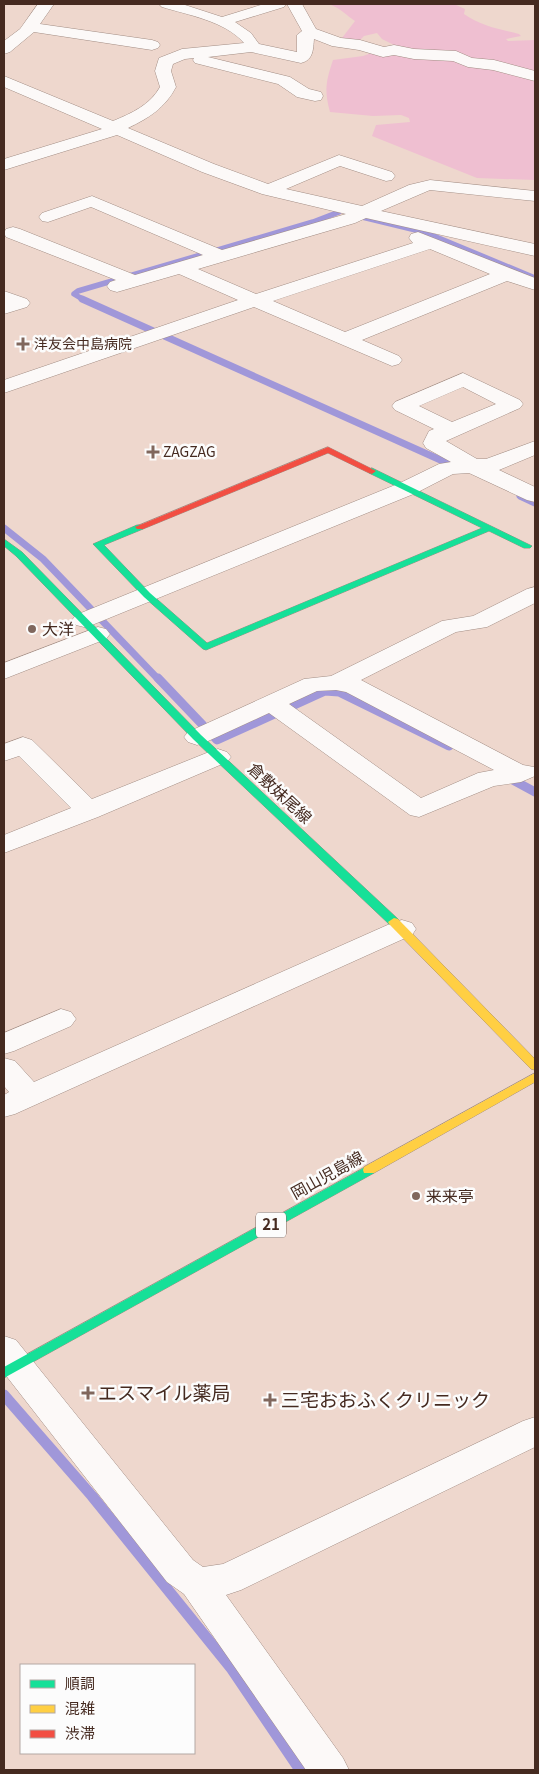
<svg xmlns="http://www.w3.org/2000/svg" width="539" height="1774" viewBox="0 0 539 1774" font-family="Georgia,'Noto Sans JP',serif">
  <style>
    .green { fill: #efbfd1 }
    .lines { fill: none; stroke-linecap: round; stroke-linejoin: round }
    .stream-far3 { stroke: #a097d9; stroke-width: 5.5 }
    .stream-far2 { stroke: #a097d9; stroke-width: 7 }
    .stream-far1 { stroke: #a097d9; stroke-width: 9 }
    .stream { stroke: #a097d9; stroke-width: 11 }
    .street-casing { stroke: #a28d84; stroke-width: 1 }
    .fast-casing { stroke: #a28d84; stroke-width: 1 }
    .slow-casing { stroke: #a28d84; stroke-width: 1 }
    .jam-casing { stroke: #a28d84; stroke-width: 1 }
    .street { fill: #fcf9f8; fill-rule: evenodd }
    .fast { fill: #16e098; fill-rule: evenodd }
    .slow { fill: #ffcf43; fill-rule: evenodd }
    .jam { fill: #f24e42; fill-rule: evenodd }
    .poi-dot { fill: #80675d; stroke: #fcfcfc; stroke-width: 2 }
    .labels { text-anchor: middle; stroke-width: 5; stroke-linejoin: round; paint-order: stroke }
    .far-poi-label { font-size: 14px; fill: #452a20; stroke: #fcfcfc; text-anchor: start }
    .shield { fill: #fcfcfc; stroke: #7c6962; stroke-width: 1 }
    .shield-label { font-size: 15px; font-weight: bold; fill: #452a20 }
    .poi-label { font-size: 16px; fill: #452a20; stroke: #fcfcfc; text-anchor: start }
    .street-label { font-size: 16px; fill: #452a20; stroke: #fcfcfc }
    .near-poi-label { font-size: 19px; fill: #452a20; stroke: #fcfcfc; text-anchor: start }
  </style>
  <rect width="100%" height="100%" fill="#eed7cd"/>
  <!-- green -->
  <path class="green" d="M329 4H454L465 9 464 14C481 26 499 29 519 34L521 36 506 39 508 41 535 40V180L477 178 372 136 376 125 410 122 409 118 401 115 373 116 330 112C324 90 326 81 333 60L363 56 394 45 382 39 377 33 364 36 357 43 342 42V38L355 21C346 15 340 8 329 4Z"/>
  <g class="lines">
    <!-- stream-far3 -->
    <g class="stream-far3">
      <path d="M354 215 424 232 535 278"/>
      <path d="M84 300 74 294 78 291 313 222 339 212"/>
    </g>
    <!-- stream-far2 -->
    <g class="stream-far2">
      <path d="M82 299 456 467"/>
      <path d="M520 496 535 503"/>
      <path d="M4 528 43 559 159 680"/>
    </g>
    <!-- stream-far1 -->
    <g class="stream-far1">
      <path d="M158 678 217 740 325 691 339 692 449 746"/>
      <path d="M509 778 535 792"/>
    </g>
    <!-- stream -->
    <path class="stream" d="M4 1395 92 1496 231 1668 300 1770"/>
    <!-- street casing -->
    <g class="street-casing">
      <g id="street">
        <path d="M38 4H54L40 24 152 40 158 42 160 45 158 48 152 50 34 32 10 52 4 54V41L20 29Z"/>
        <path d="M159 4H182L222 17 264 4H286L284 7 235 22 251 33 259 44 297 52V35L302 31 287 4H302L316 29 341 38 360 40 384 47 394 45 414 49 456 51 472 58 494 60 535 71V81L493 70 468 67 453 61 414 59 394 55 383 57 359 50 332 46 314 39C313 48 314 60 301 63L251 52 208 57 290 77 309 89 321 92 323 96 321 100 315 101 297 97 278 84 195 63 193 60 194 58 185 59 173 64 171 71 176 87C165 108 149 118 128 128L214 164 268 184 339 155 392 172 395 176 392 180 386 181 340 166 286 189 362 206 409 185 430 180 535 191V201L430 190 381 211 535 244V256L366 218 355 223 198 269 256 294 413 243 409 238 411 234 418 232 535 278V290L507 281 362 340 399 356 402 360 399 364 392 366 254 307 4 393V380L238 300 179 274 117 292 110 290 107 286 110 282 116 280 6 237 4 233 6 229 13 227 20 229 135 275 203 255 91 207 48 222 42 221 39 217 42 213 92 196 222 250 346 214 262 194 202 172 117 135 4 170V159L102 129 4 87V76L113 121C132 113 150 105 160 87L155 71 159 58 182 49 244 43C225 21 188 15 162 7ZM430 249 490 274 345 332 273 301Z"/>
        <path d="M4 291 27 299 30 303 27 307 4 314Z"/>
        <path d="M463 373 520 400 523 404 520 408 446 441 477 459H486L535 441V455L499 470 535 487V502L527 500 469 473 453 474 416 493 92 625 84 627 76 625 72 620 76 615 400 483 439 464 451 462 426 448 423 443 429 431 434 429 395 410 392 406 395 402ZM463 387 496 404 452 422 419 406Z"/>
        <path d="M535 587V603L487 627 456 632 361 680 523 765 534 767 535 776 521 782 494 786 419 817 410 815 269 713 206 742 197 745 188 742 184 737 188 732 304 679 331 676 442 621 473 616 527 589ZM336 690 346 692 494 770 478 773 421 798 289 704 317 691Z"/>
        <path d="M98 627 106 629 110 634 106 639 4 679V663Z"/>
        <path d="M23 737 32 740 92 799 209 752 218 749 227 752 231 757 227 762 98 817 4 853V835L71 808 19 756 4 761V744Z"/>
        <path d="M402 920 412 923 416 929 412 935 15 1114 4 1117V1095L9 1092 4 1086V1058L15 1061 34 1082 392 923Z"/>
        <path d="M61 1009 71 1012 76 1019 71 1026 14 1051 4 1054V1033Z"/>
        <path d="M4 1336 16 1340 193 1560 203 1567 223 1564 523 1421 535 1417V1447L241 1590 226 1595 343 1758 349 1770H306L184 1594 167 1582 4 1373Z"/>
      </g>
    </g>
    <!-- fast casing -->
    <g class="fast-casing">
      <g id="fast">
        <path d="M372 468 532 546 530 548H524L489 531 206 650 203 649 144 597 93 544 137 525H143V529L104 545 150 593 207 643 482 528 369 473 368 471Z"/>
        <path d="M4 539 22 552 201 735 398 919 400 922 398 925H390L193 739 16 556 4 546Z"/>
        <path d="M369 1165 374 1167 375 1170 374 1173 4 1378V1367Z"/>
      </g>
    </g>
    <!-- slow casing -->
    <g class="slow-casing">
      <g id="slow">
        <path d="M394 918 398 919 535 1059V1070L531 1069 390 925 388 922Z"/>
        <path d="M535 1073V1082L374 1173H364L363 1170 364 1167Z"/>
      </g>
    </g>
    <!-- jam casing -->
    <g class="jam-casing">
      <path id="jam" d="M328 447 376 471 372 474 369 473 328 453 143 529H137L135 527Z"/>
    </g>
    <!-- street -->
    <use href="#street" class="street"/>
    <!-- fast -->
    <use href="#fast" class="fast"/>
    <!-- slow -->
    <use href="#slow" class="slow"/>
    <!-- jam -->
    <use href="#jam" class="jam"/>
  </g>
  <!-- markers -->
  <g class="poi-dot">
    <path d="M20.5 336.5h5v5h5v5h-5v5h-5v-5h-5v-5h5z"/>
    <path d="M150.5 444.5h5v5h5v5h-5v5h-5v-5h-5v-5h5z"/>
    <circle cx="32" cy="629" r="5"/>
    <circle cx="416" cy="1196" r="5"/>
    <path d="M85.5 1385.5h5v5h5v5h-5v5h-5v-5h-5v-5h5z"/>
    <path d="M267.5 1392.5h5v5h5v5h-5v5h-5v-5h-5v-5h5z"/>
  </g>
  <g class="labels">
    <!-- far-poi labels -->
    <g class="far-poi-label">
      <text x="34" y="349">洋友会中島病院</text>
      <text x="163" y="457">ZAGZAG</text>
    </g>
    <!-- shield labels -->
    <rect class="shield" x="256" y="1212.5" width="30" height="25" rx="4"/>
    <g class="shield-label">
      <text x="271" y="1230">21</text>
    </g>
    <!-- poi labels -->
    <g class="poi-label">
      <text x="42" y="635">大洋</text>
      <text x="426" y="1202">来来亭</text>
    </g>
    <!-- street labels -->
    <g class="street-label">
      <text transform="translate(280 793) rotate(43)" y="6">倉敷妹尾線</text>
      <text transform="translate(327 1175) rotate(-29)" y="6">岡山児島線</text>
    </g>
    <!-- near-poi labels -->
    <g class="near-poi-label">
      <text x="98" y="1400">エスマイル薬局</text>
      <text x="281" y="1407">三宅おおふくクリニック</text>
    </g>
  </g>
  <!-- border -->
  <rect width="539" height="1774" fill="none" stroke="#452a20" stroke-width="10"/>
  <!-- legend -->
  <rect x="20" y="1664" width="175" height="90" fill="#fcfcfc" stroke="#b3a8a4"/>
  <rect x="30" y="1680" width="25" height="8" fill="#16e098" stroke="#b3a8a4"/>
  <text x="65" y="1689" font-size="15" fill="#452a20">順調</text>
  <rect x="30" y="1705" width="25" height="8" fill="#ffcf43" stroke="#b3a8a4"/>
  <text x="65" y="1714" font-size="15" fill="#452a20">混雑</text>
  <rect x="30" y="1730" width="25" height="8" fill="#f24e42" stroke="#b3a8a4"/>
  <text x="65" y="1739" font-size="15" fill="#452a20">渋滞</text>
</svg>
